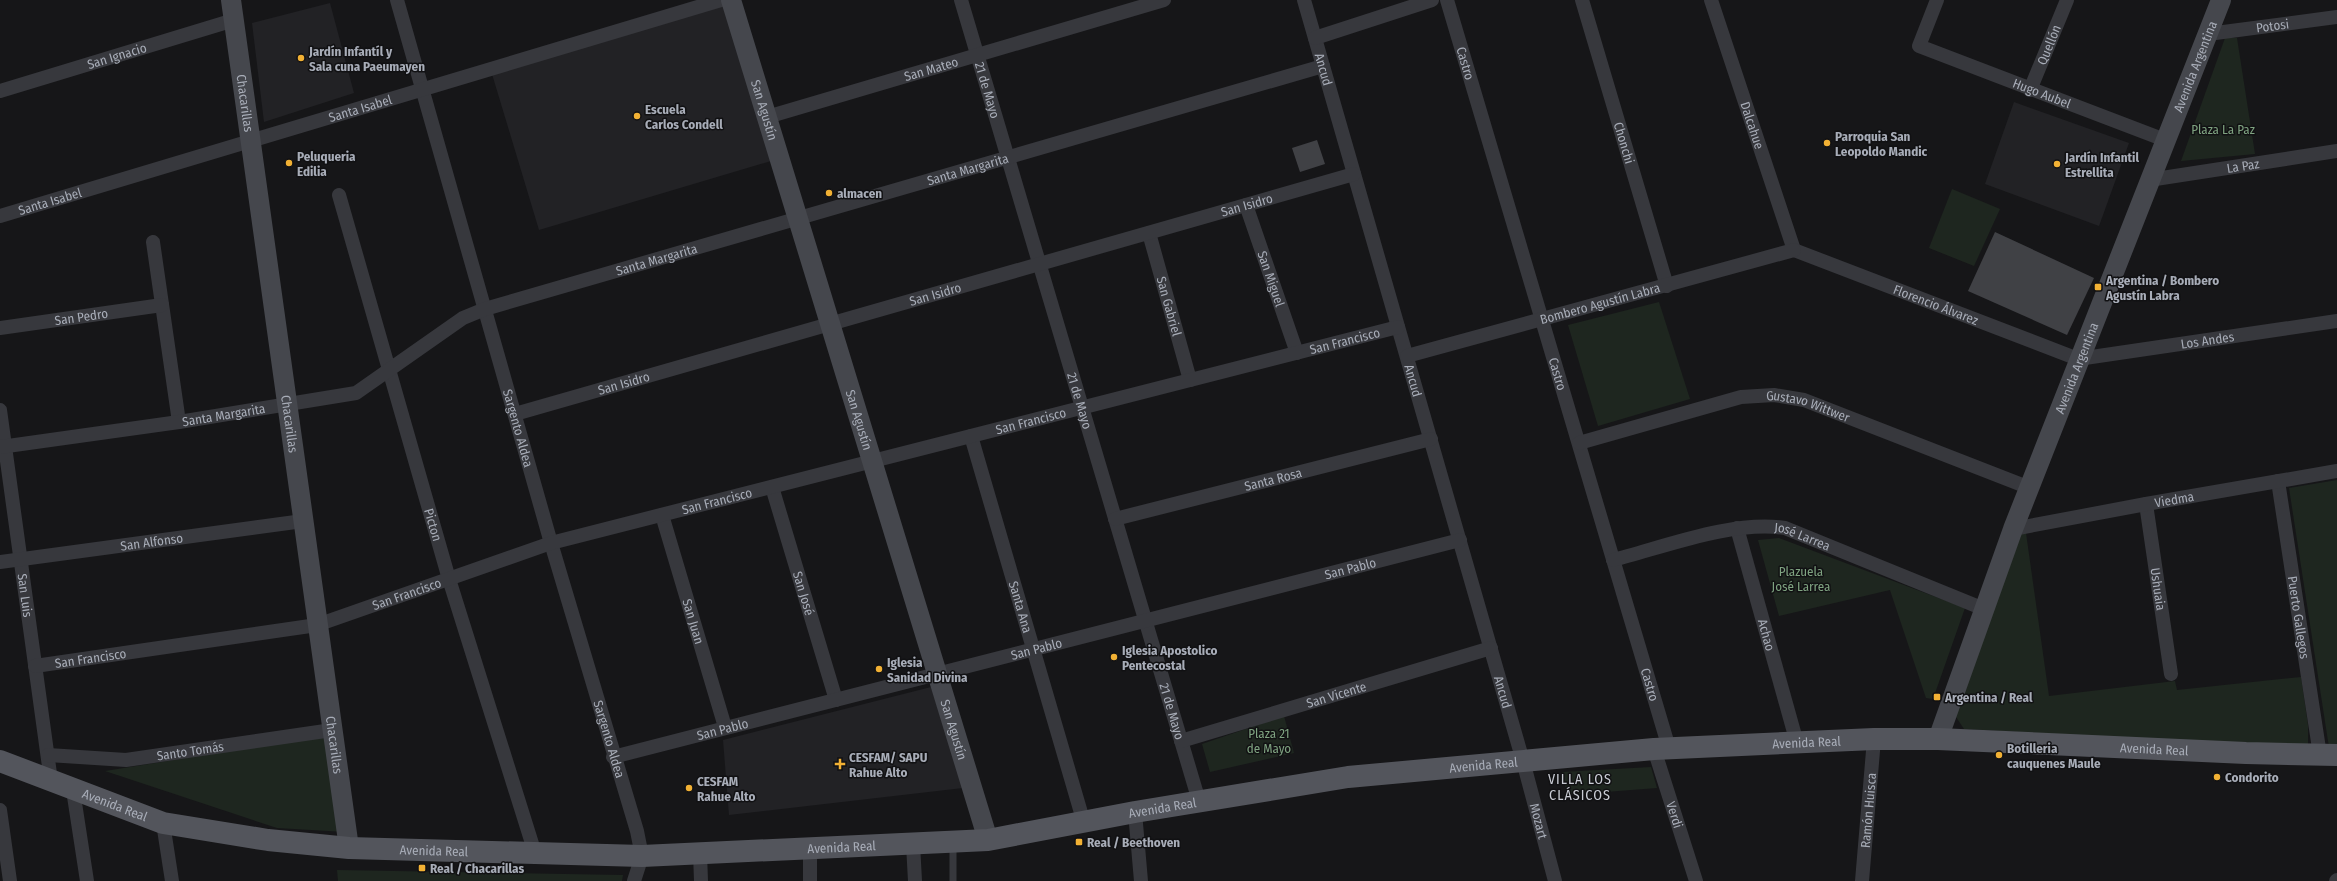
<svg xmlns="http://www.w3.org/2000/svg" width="2337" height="881" viewBox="0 0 2337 881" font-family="'Fira Sans Condensed',sans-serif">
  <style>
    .built { fill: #222225 }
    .green { fill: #1e261f }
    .building { fill: #404145 }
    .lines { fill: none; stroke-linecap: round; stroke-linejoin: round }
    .lane { stroke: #37383d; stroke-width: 7 }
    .street { stroke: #37383d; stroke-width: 14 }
    .secondary { stroke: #45474d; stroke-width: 20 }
    .primary { stroke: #53555c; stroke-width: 22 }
    .poi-dot { fill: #f2b134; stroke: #111113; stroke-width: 1.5 }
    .labels { text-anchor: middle; stroke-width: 3; stroke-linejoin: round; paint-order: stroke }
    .street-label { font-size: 13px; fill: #a8adb8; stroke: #111113 }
    .poi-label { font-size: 13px; font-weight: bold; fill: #a8adb8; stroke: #111113; text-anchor: start }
    .park-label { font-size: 13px; fill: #7fa381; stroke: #111113 }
    .neighbourhood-label { font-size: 14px; letter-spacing: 1px; fill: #c9ccd4; stroke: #111113 }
  </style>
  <rect width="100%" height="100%" fill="#161618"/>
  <!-- built -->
  <g class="built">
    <path d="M735 2 781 158 539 230 492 74Z"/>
    <path d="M330 3 354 93 264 122 252 23Z"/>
    <path d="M2014 102 2129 143 2099 226 1985 184Z"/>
    <path d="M931 687 963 788 729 815 723 740Z"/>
  </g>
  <!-- green -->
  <g class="green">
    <path d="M2225 38H2237L2255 154 2181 161Z"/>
    <path d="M1952 189 2000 209 1974 266 1929 248Z"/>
    <path d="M1659 302 1690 399 1598 426 1568 325Z"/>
    <path d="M2337 480V750H2330L2328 741 2289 488Z"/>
    <path d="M2022 533H2026L2049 696 2175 681 2177 690 2301 677 2308 725V748L1964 729 1954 714Z"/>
    <path d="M1779 538 1965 608 1933 699 1926 698 1890 590 1779 616 1758 540Z"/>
    <path d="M1284 716 1294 753 1210 772 1202 744Z"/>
    <path d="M331 735 345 832 277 828 105 771Z"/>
    <path d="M1651 767 1657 788 1567 795 1562 772Z"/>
    <path d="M337 870 623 875 622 881H338Z"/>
  </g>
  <!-- building -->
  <g class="building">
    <path d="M1317 140 1325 164 1300 172 1292 148Z"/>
    <path d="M1995 232 2094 278 2067 335 1968 291Z"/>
  </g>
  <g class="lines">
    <!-- lane -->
    <path class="lane" d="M953 881V843"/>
    <!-- street -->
    <g class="street">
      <path id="s1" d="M397 0 551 543 637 831 642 856 634 881"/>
      <path id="s2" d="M961 0 1199 801"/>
      <path id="s3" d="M1304 0 1523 761 1555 881"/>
      <path id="s4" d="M1447 0 1669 748"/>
      <path id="s5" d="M1582 0 1667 286"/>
      <path id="s6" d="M1711 0 1794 250"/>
      <path id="s7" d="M1937 0 1919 46 2165 140"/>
      <path id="s8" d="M2208 34 2337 17"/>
      <path d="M1315 38 1432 0"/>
      <path id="s9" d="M2030 90 2067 0"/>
      <path id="s10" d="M0 91 234 20"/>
      <path id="s11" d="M767 117 1164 0"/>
      <path id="s12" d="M2149 180 2337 151"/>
      <path id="s13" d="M339 195 449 579 535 853"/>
      <path id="s14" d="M1246 205 1297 353"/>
      <path id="s15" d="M0 216 721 0"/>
      <path id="s16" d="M1149 233 1190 380"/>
      <path d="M153 242 179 422"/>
      <path id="s17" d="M1794 250 2078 359 2337 321"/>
      <path id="s18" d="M0 328 162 305"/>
      <path id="s19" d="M1407 356 1794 250"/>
      <path id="s20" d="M0 410 51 781"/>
      <path id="s21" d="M515 414 1354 174"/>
      <path id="s22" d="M971 436 1084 823"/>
      <path id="s23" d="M1579 443 1741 397 1774 395 1804 400 2030 488"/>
      <path id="s24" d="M0 447 179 422 356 393 463 318 485 309 1323 66"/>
      <path id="s25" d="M2278 481 2320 755"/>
      <path id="s26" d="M772 487 836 700"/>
      <path id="s27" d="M2146 504 2171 674"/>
      <path id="s28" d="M662 515 725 727"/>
      <path id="s29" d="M1115 519 1431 439"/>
      <path id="s30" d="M1737 528 1797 743"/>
      <path id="s31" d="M2013 529 2146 504 2337 471"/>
      <path id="s32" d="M1613 560C1664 547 1733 520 1785 528L1984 609"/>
      <path id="s33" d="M0 562 303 521"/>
      <path id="s34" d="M35 666 317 625 551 543 1398 327"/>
      <path id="s35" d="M1181 741 1491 648"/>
      <path id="s36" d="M1654 749 1696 881"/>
      <path id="s37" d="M48 755 126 760 332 730"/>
      <path id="s38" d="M613 757 1460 540"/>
      <path d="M73 790 87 881"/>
      <path d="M0 810 10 881"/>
      <path d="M1135 812 1141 881"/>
      <path d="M163 823 172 881"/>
      <path d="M913 844 915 881"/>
      <path d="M810 848V881"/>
      <path d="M700 853 701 881"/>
      <path id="s39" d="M1862 881 1874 739"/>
      <path d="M2336 881 2337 880"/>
    </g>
    <!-- secondary -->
    <g class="secondary">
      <path id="s40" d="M231 0 349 848"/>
      <path id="s41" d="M731 0 988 840"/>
      <path id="s42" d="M1938 739 2013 529 2221 0"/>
    </g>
    <!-- primary -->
    <path class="primary" id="s43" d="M0 761 163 823 268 840 349 848 642 856 988 840 1135 812 1348 777 1654 749 1874 739H1938L2246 753 2337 755"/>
  </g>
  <!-- markers -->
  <g class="poi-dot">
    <circle cx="301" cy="58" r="4"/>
    <circle cx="637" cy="116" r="4"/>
    <circle cx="1827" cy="143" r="4"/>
    <circle cx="289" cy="163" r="4"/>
    <circle cx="2057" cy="164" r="4"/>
    <circle cx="829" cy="193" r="4"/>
    <rect x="2094" y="283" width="8" height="8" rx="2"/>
    <circle cx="1114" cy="657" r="4"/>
    <circle cx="879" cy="669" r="4"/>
    <rect x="1933" y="693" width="8" height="8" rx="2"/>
    <circle cx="1999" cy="755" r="4"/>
    <path d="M838 758h4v4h4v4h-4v4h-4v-4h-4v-4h4z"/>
    <circle cx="2217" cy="777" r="4"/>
    <circle cx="689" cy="788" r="4"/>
    <rect x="1075" y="838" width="8" height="8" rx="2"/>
    <rect x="418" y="864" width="8" height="8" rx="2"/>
  </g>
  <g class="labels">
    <!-- street labels -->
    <g class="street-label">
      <text dy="5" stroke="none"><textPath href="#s8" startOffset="65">Potosi</textPath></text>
      <text dy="5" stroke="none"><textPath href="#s9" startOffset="49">Quellón</textPath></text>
      <text dy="5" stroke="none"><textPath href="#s10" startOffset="122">San Ignacio</textPath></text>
      <text dy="5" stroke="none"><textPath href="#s4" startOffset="66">Castro</textPath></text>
      <text dy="5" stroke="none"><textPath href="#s42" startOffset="720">Avenida Argentina</textPath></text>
      <text dy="5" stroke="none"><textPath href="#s11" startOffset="171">San Mateo</textPath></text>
      <text dy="5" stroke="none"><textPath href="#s3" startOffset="72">Ancud</textPath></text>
      <text dy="5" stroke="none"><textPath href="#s2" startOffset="94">21 de Mayo</textPath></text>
      <text dy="5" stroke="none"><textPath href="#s7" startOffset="181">Hugo Aubel</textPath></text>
      <text dy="5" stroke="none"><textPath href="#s40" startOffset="104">Chacarillas</textPath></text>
      <text dy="5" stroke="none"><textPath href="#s15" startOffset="376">Santa Isabel</textPath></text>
      <text dy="5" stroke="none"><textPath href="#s41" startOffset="115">San Agustín</textPath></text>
      <text dy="5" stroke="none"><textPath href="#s6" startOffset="132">Dalcahue</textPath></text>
      <text dy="5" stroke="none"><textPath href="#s5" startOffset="149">Chonchi</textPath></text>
      <text dy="5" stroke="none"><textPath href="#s12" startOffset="95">La Paz</textPath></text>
      <text dy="5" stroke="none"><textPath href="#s24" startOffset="1017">Santa Margarita</textPath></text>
      <text dy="5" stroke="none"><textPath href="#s15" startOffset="52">Santa Isabel</textPath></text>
      <text dy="5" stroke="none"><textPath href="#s21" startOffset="761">San Isidro</textPath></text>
      <text dy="5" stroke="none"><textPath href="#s24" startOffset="693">Santa Margarita</textPath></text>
      <text dy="5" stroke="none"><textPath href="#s14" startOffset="78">San Miguel</textPath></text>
      <text dy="5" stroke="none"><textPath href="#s21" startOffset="437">San Isidro</textPath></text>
      <text dy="5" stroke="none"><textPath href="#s19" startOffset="200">Bombero Agustín Labra</textPath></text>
      <text dy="5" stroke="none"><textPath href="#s17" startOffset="152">Florencio Álvarez</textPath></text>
      <text dy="5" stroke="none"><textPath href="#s16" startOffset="76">San Gabriel</textPath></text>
      <text dy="5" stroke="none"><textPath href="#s18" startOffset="82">San Pedro</textPath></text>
      <text dy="5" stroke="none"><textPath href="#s17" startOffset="435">Los Andes</textPath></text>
      <text dy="5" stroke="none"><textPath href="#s34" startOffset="1352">San Francisco</textPath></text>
      <text dy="5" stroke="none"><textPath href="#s42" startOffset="396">Avenida Argentina</textPath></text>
      <text dy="5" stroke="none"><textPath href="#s4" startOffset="390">Castro</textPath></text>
      <text dy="5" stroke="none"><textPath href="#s3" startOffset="396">Ancud</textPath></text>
      <text dy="5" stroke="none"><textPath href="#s21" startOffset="113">San Isidro</textPath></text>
      <text dy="5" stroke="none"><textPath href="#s2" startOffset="418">21 de Mayo</textPath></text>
      <text dy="5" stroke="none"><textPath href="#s23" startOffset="237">Gustavo Wittwer</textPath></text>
      <text dy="5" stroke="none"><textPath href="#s24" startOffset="226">Santa Margarita</textPath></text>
      <text dy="5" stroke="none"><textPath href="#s41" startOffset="439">San Agustín</textPath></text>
      <text dy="5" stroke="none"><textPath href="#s34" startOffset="1028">San Francisco</textPath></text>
      <text dy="5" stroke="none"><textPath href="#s40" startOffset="428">Chacarillas</textPath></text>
      <text dy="5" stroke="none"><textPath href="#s1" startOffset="445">Sargento Aldea</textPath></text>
      <text dy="5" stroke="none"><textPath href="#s29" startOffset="163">Santa Rosa</textPath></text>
      <text dy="5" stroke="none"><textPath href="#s31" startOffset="164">Viedma</textPath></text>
      <text dy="5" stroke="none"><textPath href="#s34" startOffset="704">San Francisco</textPath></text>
      <text dy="5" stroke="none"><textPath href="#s13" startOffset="343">Picton</textPath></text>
      <text dy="5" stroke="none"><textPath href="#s32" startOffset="195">José Larrea</textPath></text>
      <text dy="5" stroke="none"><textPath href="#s33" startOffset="153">San Alfonso</textPath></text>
      <text dy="5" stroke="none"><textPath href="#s38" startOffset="761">San Pablo</textPath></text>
      <text dy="5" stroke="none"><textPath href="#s27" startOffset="86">Ushuaia</textPath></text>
      <text dy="5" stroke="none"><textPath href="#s26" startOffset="111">San José</textPath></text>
      <text dy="5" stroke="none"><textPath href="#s34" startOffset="380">San Francisco</textPath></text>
      <text dy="5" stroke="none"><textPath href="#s20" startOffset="187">San Luis</textPath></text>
      <text dy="5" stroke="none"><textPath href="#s22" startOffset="178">Santa Ana</textPath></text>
      <text dy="5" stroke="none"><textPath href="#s25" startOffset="138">Puerto Gallegos</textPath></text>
      <text dy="5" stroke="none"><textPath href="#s28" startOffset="111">San Juan</textPath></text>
      <text dy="5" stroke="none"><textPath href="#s30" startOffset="111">Achao</textPath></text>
      <text dy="5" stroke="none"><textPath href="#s38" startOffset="437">San Pablo</textPath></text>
      <text dy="5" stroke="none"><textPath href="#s34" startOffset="56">San Francisco</textPath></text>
      <text dy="5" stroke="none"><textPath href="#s4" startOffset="714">Castro</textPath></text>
      <text dy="5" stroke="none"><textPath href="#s3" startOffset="720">Ancud</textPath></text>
      <text dy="5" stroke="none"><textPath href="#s35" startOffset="162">San Vicente</textPath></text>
      <text dy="5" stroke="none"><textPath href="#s2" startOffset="742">21 de Mayo</textPath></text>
      <text dy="5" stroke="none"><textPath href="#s38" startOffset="113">San Pablo</textPath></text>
      <text dy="5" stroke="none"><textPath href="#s41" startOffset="763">San Agustín</textPath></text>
      <text dy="5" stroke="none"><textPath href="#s1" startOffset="769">Sargento Aldea</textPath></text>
      <text dy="5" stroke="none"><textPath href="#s43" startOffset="1827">Avenida Real</textPath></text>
      <text dy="5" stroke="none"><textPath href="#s40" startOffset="752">Chacarillas</textPath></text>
      <text dy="5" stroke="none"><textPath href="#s43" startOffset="2175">Avenida Real</textPath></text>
      <text dy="5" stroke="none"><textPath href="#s37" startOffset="143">Santo Tomás</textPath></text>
      <text dy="5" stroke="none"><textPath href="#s43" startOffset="1503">Avenida Real</textPath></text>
      <text dy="5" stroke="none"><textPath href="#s43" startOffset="123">Avenida Real</textPath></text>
      <text dy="5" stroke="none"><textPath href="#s43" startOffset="1179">Avenida Real</textPath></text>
      <text dy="5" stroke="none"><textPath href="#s39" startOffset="71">Ramón Huisca</textPath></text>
      <text dy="5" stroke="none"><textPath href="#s36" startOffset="69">Verdi</textPath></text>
      <text dy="5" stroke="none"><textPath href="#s3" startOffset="854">Mozart</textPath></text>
      <text dy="5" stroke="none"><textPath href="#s43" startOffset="855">Avenida Real</textPath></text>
      <text dy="5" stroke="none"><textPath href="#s43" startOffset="447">Avenida Real</textPath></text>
    </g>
    <!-- poi labels -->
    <g class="poi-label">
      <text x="309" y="56">Jardín Infantíl y<tspan x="309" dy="15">Sala cuna Paeumayen</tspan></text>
      <text x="645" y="114">Escuela<tspan x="645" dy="15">Carlos Condell</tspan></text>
      <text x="1835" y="141">Parroquia San<tspan x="1835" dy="15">Leopoldo Mandic</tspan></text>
      <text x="297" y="161">Peluqueria<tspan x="297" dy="15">Edilia</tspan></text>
      <text x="2065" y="162">Jardín Infantil<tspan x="2065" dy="15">Estrellita</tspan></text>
      <text x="837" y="198">almacen</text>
      <text x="2106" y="285">Argentina / Bombero<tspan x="2106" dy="15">Agustín Labra</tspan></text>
      <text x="1122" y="655">Iglesia Apostolico<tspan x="1122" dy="15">Pentecostal</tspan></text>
      <text x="887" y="667">Iglesia<tspan x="887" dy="15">Sanidad Divina</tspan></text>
      <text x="1945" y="702">Argentina / Real</text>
      <text x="2007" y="753">Botilleria<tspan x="2007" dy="15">cauquenes Maule</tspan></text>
      <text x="849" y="762">CESFAM/ SAPU<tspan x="849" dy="15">Rahue Alto</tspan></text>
      <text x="2225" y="782">Condorito</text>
      <text x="697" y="786">CESFAM<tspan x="697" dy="15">Rahue Alto</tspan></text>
      <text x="1087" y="847">Real / Beethoven</text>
      <text x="430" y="873">Real / Chacarillas</text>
    </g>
    <!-- park labels -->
    <g class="park-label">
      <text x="2223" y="134">Plaza La Paz</text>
      <text x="1801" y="576">Plazuela<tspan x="1801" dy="15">José Larrea</tspan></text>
      <text x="1269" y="738">Plaza 21<tspan x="1269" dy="15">de Mayo</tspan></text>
    </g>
    <!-- neighbourhood labels -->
    <g class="neighbourhood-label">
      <text x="1580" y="784">VILLA LOS<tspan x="1580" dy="16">CLÁSICOS</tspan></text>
    </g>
  </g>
</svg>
